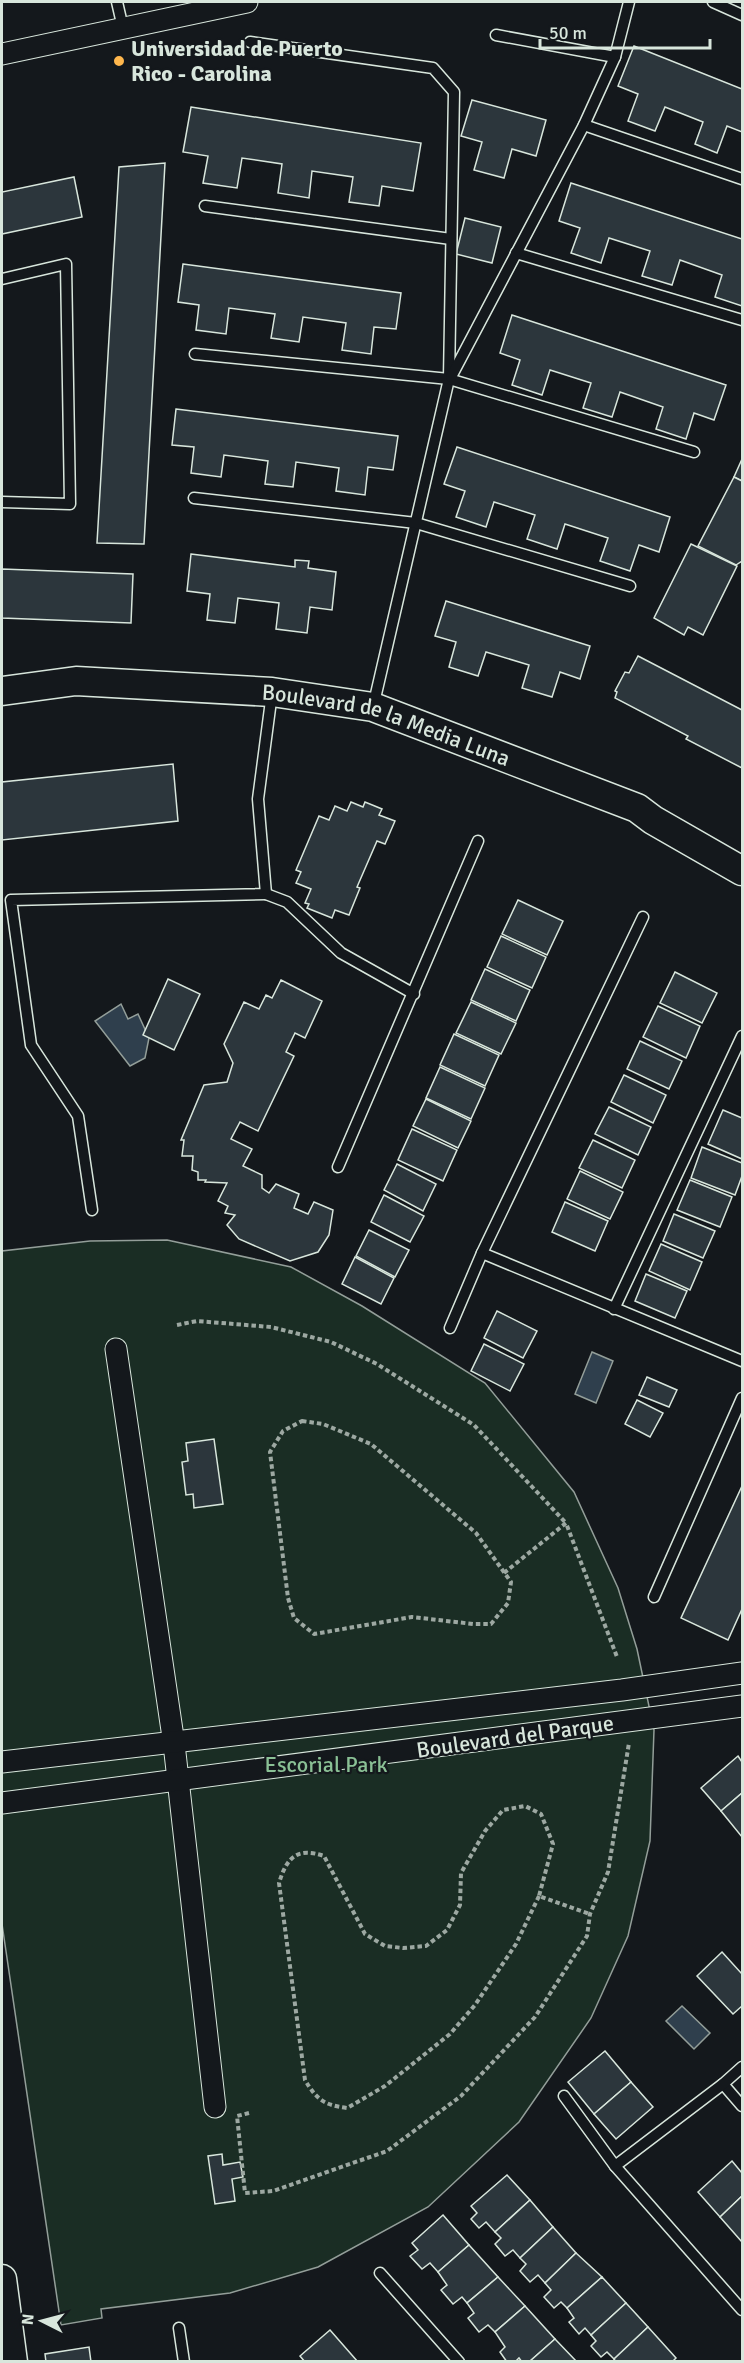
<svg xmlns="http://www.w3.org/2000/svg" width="744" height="2363" viewBox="0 0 744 2363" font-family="Signika,sans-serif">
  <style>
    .green { fill: #1a2d24; stroke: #939e99; stroke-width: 1.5 }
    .water { fill: #2f3f4d; stroke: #939e99; stroke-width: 1.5 }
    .building { fill: #2c363c; stroke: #d8e6dc; stroke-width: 1.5 }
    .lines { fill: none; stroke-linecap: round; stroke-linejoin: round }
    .lane-casing { stroke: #d8e6dc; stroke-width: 13 }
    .street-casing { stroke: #d8e6dc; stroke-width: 23 }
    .secondary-casing { stroke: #d8e6dc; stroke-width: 31 }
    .path { stroke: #9da8a2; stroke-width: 4; stroke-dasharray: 4.5 3; stroke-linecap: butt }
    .lane { stroke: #14181c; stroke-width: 10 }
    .street { stroke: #14181c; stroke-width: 21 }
    .secondary { stroke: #14181c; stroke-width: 28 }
    .poi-dot { fill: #ffb74d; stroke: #14181c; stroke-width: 2 }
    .labels { text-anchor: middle; stroke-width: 4.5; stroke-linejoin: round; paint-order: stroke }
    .poi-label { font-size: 22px; font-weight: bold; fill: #d8e6dc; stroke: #14181c; text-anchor: start }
    .street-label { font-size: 22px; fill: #d8e6dc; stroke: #14181c }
    .park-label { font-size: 22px; fill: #8ac095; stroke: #14181c }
  </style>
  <rect width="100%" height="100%" fill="#14181c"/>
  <!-- green -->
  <path class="green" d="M167 1240 291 1267 362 1306 485 1383 574 1492 618 1588 637 1649 654 1730 650 1841 628 1936 591 2018 519 2122 428 2207 318 2267 230 2293 101 2309 102 2318 61 2325 2 1924V1251L90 1241Z"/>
  <!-- water -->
  <g class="water">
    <path d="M121 1004 128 1019 138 1014 149 1038 145 1058 130 1066 95 1021Z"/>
    <path d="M592 1352 613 1361 596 1403 575 1394Z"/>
    <path d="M682 2006 710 2033 694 2049 666 2021Z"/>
  </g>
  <!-- building -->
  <g class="building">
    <path d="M634 46 742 89V132L727 126 717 153 695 144 703 122 665 107 655 131 628 121 638 94 618 86Z"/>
    <path d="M472 100 546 120 536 156 512 149 504 178 474 170 482 142 461 136Z"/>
    <path d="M191 107 421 143 413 191 382 186 379 206 349 202 353 177 312 171 309 198 278 193 282 164 242 158 237 188 203 183 208 156 183 152Z"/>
    <path d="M165 163 144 544 97 543 119 167Z"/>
    <path d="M74 177 82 217 2 234V192Z"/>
    <path d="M571 183 742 239V306L715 297 722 275 680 260 672 285 642 276 650 251 609 238 601 263 571 253 580 228 559 221Z"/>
    <path d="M465 218 501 227 492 263 456 254Z"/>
    <path d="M183 264 401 293 396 329 374 327 371 354 342 350 346 323 303 317 299 342 271 338 275 314 229 308 226 334 196 330 199 305 178 302Z"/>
    <path d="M512 315 726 385 714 420 694 413 686 439 656 429 663 407 620 392 612 417 583 408 591 383 550 370 542 395 512 385 520 360 500 353Z"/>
    <path d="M176 409 398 436 393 470 368 467 365 495 336 491 339 468 296 462 293 487 265 484 268 461 224 455 221 477 191 473 194 447 172 445Z"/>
    <path d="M457 447 670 517 659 552 639 545 630 571 600 561 608 538 565 524 557 549 527 539 535 515 494 502 486 527 456 517 465 491 444 484Z"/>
    <path d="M742 459V481L734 477Z"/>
    <path d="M734 477 742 481V561L736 565 698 546Z"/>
    <path d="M691 544 737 566 703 635 688 627 684 635 654 618Z"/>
    <path d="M191 554 295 567V560L309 561 308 568 336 572 332 610 310 607 307 633 276 629 279 603 238 598 235 623 207 620 210 594 187 591Z"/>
    <path d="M2 569 133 574 131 623 2 618Z"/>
    <path d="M446 601 590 646 580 679 560 672 552 697 522 688 529 665 486 652 478 676 449 667 456 642 435 636Z"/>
    <path d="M638 656 742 710V768L686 739 688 736 615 698 617 692 615 691 625 672 629 673Z"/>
    <path d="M173 764 178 821 2 840V782Z"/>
    <path d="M351 802 363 807 365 802 382 809 379 815 395 821 385 844 377 841 357 887 360 888 349 915 335 910 332 918 307 908 309 904 305 903 311 889 296 883 301 872 296 870 319 816 329 820 335 806 347 811Z"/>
    <path d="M518 900 563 921 547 955 502 934Z"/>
    <path d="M501 936 546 957 532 988 487 967Z"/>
    <path d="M485 969 530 990 516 1021 471 1000Z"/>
    <path d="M675 972 717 993 702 1023 660 1003Z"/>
    <path d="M168 979 200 994 174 1050 143 1035Z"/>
    <path d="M281 980 322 1001 305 1038 295 1033 286 1052 294 1056 258 1131 240 1122 231 1139 252 1149 243 1166 262 1175V1188L269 1193 276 1184 299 1194 294 1208 308 1214 314 1202 333 1210 329 1235 318 1252 290 1261 239 1239 227 1225 235 1215 225 1213 228 1206 218 1201 227 1183 205 1182 206 1180H198V1172L192 1170 193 1156H182L184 1140H181L204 1085 227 1082 233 1063 224 1044 244 1002 259 1009 266 995 272 998Z"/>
    <path d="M471 1002 516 1023 501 1054 456 1033Z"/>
    <path d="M658 1006 700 1026 686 1058 643 1037Z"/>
    <path d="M454 1034 499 1055 485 1086 440 1065Z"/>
    <path d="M640 1041 682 1061 669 1089 627 1069Z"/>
    <path d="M440 1067 485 1088 471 1119 426 1098Z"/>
    <path d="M624 1075 666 1095 653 1123 611 1102Z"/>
    <path d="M426 1099 471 1121 458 1148 413 1126Z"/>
    <path d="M609 1107 651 1127 638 1155 595 1134Z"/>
    <path d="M723 1110 742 1118V1159L708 1144Z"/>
    <path d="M412 1129 457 1150 443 1181 398 1160Z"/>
    <path d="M593 1140 635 1160 622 1188 579 1168Z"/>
    <path d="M702 1147 742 1163V1176L735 1195 691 1178Z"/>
    <path d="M397 1164 436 1184 423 1211 384 1190Z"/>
    <path d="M580 1171 623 1192 610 1219 567 1199Z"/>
    <path d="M690 1180 732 1197 720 1227 677 1210Z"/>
    <path d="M384 1195 424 1216 410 1242 371 1222Z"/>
    <path d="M565 1202 608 1221 595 1251 552 1232Z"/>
    <path d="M674 1214 715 1231 703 1258 663 1241Z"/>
    <path d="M369 1230 409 1250 395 1277 356 1256Z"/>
    <path d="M661 1244 702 1262 690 1290 649 1271Z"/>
    <path d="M355 1257 394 1278 381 1304 342 1284Z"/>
    <path d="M646 1274 687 1291 675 1318 635 1301Z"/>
    <path d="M497 1311 537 1331 523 1358 484 1338Z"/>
    <path d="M484 1344 524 1364 510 1391 471 1371Z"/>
    <path d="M647 1377 677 1390 669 1407 639 1395Z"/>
    <path d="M637 1400 663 1413 650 1437 625 1424Z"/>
    <path d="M214 1439 223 1504 194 1508 193 1494 186 1495 182 1462 188 1461 186 1443Z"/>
    <path d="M742 1486V1609L728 1640 681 1618Z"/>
    <path d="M738 1756 742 1762V1793L721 1811 701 1788Z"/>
    <path d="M742 1793V1837L721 1811Z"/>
    <path d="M722 1952 742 1974V2006L733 2014 697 1976Z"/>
    <path d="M605 2051 631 2082 594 2114 568 2082Z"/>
    <path d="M631 2082 653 2107 616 2139 594 2114Z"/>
    <path d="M222 2154 223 2165 240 2162 243 2177 232 2179 235 2201 215 2204 208 2156Z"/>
    <path d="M732 2161 742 2173V2196L720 2217 698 2192Z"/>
    <path d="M507 2175 530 2200 495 2232 486 2222 479 2228 471 2219 477 2213 471 2206Z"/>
    <path d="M742 2196V2242L720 2217Z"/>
    <path d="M530 2200 553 2227 520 2258 513 2250 505 2256 495 2244 501 2238 495 2232Z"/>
    <path d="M443 2215 469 2245 438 2272 430 2263 422 2269 410 2256 418 2250 412 2243Z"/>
    <path d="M553 2227 576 2253 545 2283 538 2275 530 2282 520 2271 526 2264 520 2258Z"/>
    <path d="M469 2245 498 2277 467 2303 462 2297 453 2304 441 2290 447 2285 438 2272Z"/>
    <path d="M576 2253 602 2277 567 2308 561 2302 554 2308 544 2297 551 2290 545 2283Z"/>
    <path d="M498 2277 525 2306 495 2332 488 2325 479 2332 468 2318 474 2313 467 2303Z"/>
    <path d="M602 2277 626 2303 591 2335 585 2328 579 2334 569 2322 574 2318 567 2308Z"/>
    <path d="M626 2303 648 2327 614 2359 607 2352 601 2357 591 2346 596 2341 591 2335Z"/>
    <path d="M525 2306 555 2339 529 2362H522L519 2358 515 2362H507L500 2352 505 2347 495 2332Z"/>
    <path d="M648 2327 676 2358 672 2362H616L614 2359Z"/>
    <path d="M330 2330 358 2362H305L300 2356Z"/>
    <path d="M555 2339 577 2362H529Z"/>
    <path d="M89 2347 91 2362H46L45 2354Z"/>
  </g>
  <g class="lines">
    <!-- lane casing -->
    <g class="lane-casing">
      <g id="lane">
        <path d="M117 2 123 28"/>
        <path d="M713 2 742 15"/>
        <path d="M496 35 615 57"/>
        <path d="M250 42 433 68 454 92 449 379 373 707"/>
        <path d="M584 125 742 179"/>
        <path d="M205 206 451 239"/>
        <path d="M516 253 742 320"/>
        <path d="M2 279 66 264 70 504 2 502"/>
        <path d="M195 354 449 379 694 452"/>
        <path d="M451 377 584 125 615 57 629 2"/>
        <path d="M194 498 416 523 630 586"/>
        <path d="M266 894 287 902 341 953 414 994"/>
        <path d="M338 1167 478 841"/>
        <path d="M92 1210 78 1116 31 1045 11 900 266 894 258 799 272 693"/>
        <path d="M482 1253 742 1361"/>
        <path d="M614 1309 742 1036"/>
        <path d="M450 1328 482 1253 643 917"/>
        <path d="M654 1597 742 1398"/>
        <path d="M723 2084 742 2106"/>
        <path d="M564 2096 615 2166 742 2310"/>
        <path d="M615 2166 723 2084 742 2067"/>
        <path d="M380 2273 459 2362"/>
        <path d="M179 2328 184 2362"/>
      </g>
    </g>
    <!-- street casing -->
    <g class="street-casing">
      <g id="street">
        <path d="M2 54 247 2"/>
        <path d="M116 1349 174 1744 215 2107"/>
        <path d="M2 1762 622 1690 742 1673"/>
        <path d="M2 1803 742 1706"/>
      </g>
    </g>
    <!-- secondary casing -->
    <g class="secondary-casing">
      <g id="secondary">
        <path id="s1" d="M2 691 76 681 272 692 373 707 637 808 653 820 742 871"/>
        <path d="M2 2279 13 2362"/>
      </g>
    </g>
    <!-- path -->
    <g class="path">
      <path d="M177 1325 197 1321 271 1327 331 1342 377 1364 474 1425 566 1523"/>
      <path d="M302 1421 323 1424 371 1444 476 1533 511 1582 508 1603 491 1624H473L412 1617 314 1634 294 1618 288 1598 270 1452 283 1431Z"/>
      <path d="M504 1573 566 1523 617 1657"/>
      <path d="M539 1896 516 1944 475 2005 450 2034 385 2086 347 2108C324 2105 317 2100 305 2080L279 1883C287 1857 297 1847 324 1856L365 1934 385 1946 403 1948 426 1946 447 1930 460 1905 461 1873 485 1831 503 1810 525 1806 541 1814 553 1844 539 1896 590 1914"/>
      <path d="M249 2113 237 2116 245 2193 273 2191 387 2151 461 2096 535 2017 587 1936 590 1914 608 1872 629 1743"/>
    </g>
    <!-- lane -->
    <use href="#lane" class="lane"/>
    <!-- street -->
    <use href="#street" class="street"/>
    <!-- secondary -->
    <use href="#secondary" class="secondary"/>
  </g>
  <!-- markers -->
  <circle class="poi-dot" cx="119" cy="61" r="6"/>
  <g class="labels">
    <!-- poi labels -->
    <g class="poi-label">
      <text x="131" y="56">Universidad de Puerto<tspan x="131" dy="25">Rico - Carolina</tspan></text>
    </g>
    <!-- street labels -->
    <g class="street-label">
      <text dy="8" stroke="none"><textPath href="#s1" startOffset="390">Boulevard de la Media Luna</textPath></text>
      <text transform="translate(515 1736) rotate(-8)" y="8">Boulevard del Parque</text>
    </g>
    <!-- park labels -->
    <g class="park-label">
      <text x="326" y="1772">Escorial Park</text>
    </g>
  </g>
  <!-- border -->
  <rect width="744" height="2363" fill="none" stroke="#d8e6dc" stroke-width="6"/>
  <!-- north arrow -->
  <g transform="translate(42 2321) rotate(276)" stroke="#14181c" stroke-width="4.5" paint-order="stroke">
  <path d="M0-4.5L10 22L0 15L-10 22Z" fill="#d8e6dc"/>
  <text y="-9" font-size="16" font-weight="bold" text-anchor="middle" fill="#d8e6dc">N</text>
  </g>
  <!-- scale -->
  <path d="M540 39v9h170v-9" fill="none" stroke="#d8e6dc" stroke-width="3"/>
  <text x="549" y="39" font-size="18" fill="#d8e6dc" stroke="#14181c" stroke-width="4.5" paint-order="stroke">50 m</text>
</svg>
